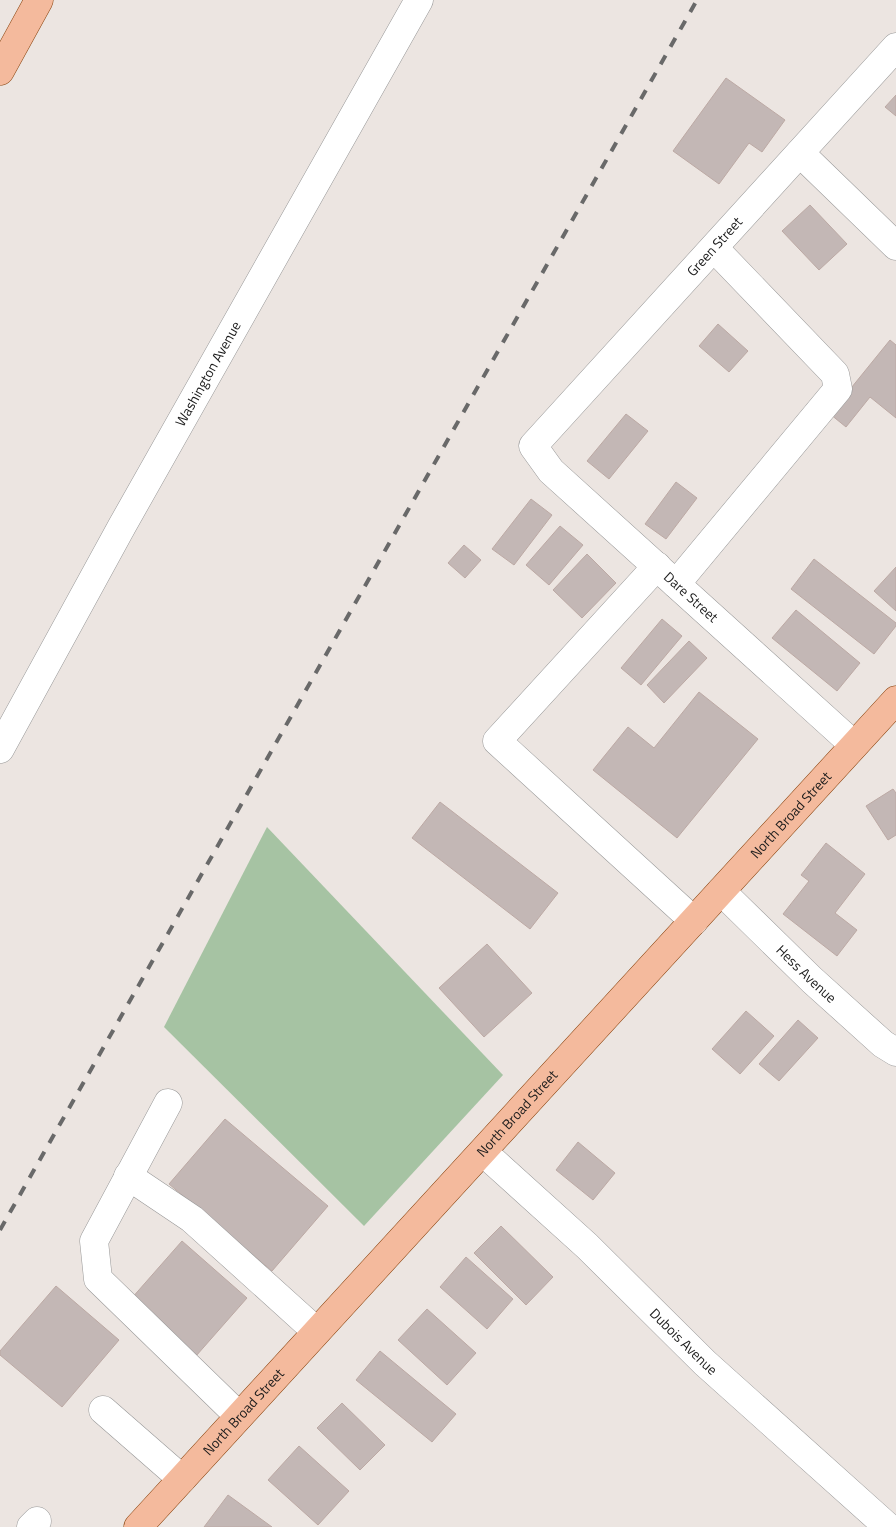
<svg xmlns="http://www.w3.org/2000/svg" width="896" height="1527" viewBox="0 0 896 1527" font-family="'Titillium Web',sans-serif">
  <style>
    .cemetery { fill: #a6c3a3 }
    .building { fill: #c3b7b5; stroke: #bca9a4 }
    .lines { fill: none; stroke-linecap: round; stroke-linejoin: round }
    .minor-casing { stroke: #989898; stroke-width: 29 }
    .major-casing { stroke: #87400a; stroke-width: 29 }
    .minor { stroke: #fff; stroke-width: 28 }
    .major { stroke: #f4ba9d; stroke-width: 28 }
    .rail { stroke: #696969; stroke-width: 4; stroke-dasharray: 10 10; stroke-linecap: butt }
    .labels { text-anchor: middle; stroke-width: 4; stroke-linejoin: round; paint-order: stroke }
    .street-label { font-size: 14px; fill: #1b1b1b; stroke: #fff }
  </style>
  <rect width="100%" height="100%" fill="#ece5e1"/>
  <!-- cemetery -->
  <path class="cemetery" d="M267 827 503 1075 364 1226 164 1027Z"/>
  <!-- building -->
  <g class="building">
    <path d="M726 78 785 120 762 152 749 143 719 184 673 151Z"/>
    <path d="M896 95V116L885 107Z"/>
    <path d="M810 205 847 244 819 270 782 231Z"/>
    <path d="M718 324 748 351 729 372 699 346Z"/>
    <path d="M890 340 896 345V418L870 397 846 427 830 414Z"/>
    <path d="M626 414 648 431 609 479 587 461Z"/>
    <path d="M676 482 697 498 666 539 645 524Z"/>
    <path d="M531 499 552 515 514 565 492 549Z"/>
    <path d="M560 526 583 545 549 585 526 565Z"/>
    <path d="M464 545 481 560 465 578 448 563Z"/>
    <path d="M587 554 616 583 582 618 553 590Z"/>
    <path d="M814 559 896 623V626L874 654 791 589Z"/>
    <path d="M896 567V611L874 591Z"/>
    <path d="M796 610 860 663 837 691 772 638Z"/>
    <path d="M662 619 682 636 641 685 621 668Z"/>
    <path d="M689 641 707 658 664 703 647 685Z"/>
    <path d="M699 692 758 739 677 838 593 770 628 727 654 748Z"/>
    <path d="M893 789 896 793V835L888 840 866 806Z"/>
    <path d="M440 802 558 893 530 929 412 838Z"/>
    <path d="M826 843 865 874 835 913 857 930 837 956 783 914 809 881 801 875Z"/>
    <path d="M487 944 532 993 484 1037 439 988Z"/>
    <path d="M746 1011 774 1036 740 1074 712 1049Z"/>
    <path d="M798 1020 818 1038 779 1081 759 1064Z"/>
    <path d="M225 1119 328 1206 272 1271 169 1184Z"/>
    <path d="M578 1142 615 1173 593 1200 556 1170Z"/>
    <path d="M501 1226 553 1277 526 1305 474 1253Z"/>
    <path d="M182 1241 247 1298 196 1356 131 1299Z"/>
    <path d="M466 1257 513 1299 487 1329 440 1287Z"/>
    <path d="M56 1286 119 1340 62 1407 0 1355V1351Z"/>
    <path d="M427 1309 476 1353 447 1385 398 1340Z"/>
    <path d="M380 1351 456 1414 432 1442 356 1380Z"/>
    <path d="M342 1403 385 1445 360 1470 317 1428Z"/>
    <path d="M299 1446 349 1491 318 1525 268 1480Z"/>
    <path d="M228 1495 272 1527H204Z"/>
  </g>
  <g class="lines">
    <!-- minor casing -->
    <g class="minor-casing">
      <g id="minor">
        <path d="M800 153 896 246"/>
        <path d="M657 566 497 741 694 921"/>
        <path d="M676 584 838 389 835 374 714 248"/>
        <path id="s1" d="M854 745 551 471 533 446 896 47"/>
        <path id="s2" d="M0 749 122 526 419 0"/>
        <path id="s3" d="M721 891 812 980 883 1044 896 1052"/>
        <path d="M168 1103 94 1241 98 1279 239 1416"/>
        <path id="s4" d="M483 1152 587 1246 705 1363 888 1527"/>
        <path d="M128 1176 192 1219 316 1331"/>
        <path d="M103 1410 182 1479"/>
        <path d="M31 1527 37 1521"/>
      </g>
    </g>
    <!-- major casing -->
    <g class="major-casing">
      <g id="major">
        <path d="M0 71 39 0"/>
        <path id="s5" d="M138 1527 896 700"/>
      </g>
    </g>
    <!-- minor -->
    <use href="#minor" class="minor"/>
    <!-- major -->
    <use href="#major" class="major"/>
    <!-- rail -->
    <path class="rail" d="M0 1230 697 0"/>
  </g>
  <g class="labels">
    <!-- street labels -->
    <g class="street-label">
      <text dy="5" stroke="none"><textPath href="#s1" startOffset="709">Green Street</textPath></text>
      <text dy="5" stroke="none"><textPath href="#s2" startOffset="429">Washington Avenue</textPath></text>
      <text transform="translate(691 597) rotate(42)" y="5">Dare Street</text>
      <text dy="5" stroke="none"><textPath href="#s5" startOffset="966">North Broad Street</textPath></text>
      <text dy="5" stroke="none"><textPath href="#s3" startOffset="119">Hess Avenue</textPath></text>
      <text dy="5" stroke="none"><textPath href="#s5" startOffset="561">North Broad Street</textPath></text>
      <text dy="5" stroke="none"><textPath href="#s4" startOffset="276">Dubois Avenue</textPath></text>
      <text dy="5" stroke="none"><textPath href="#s5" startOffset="156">North Broad Street</textPath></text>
    </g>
  </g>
</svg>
